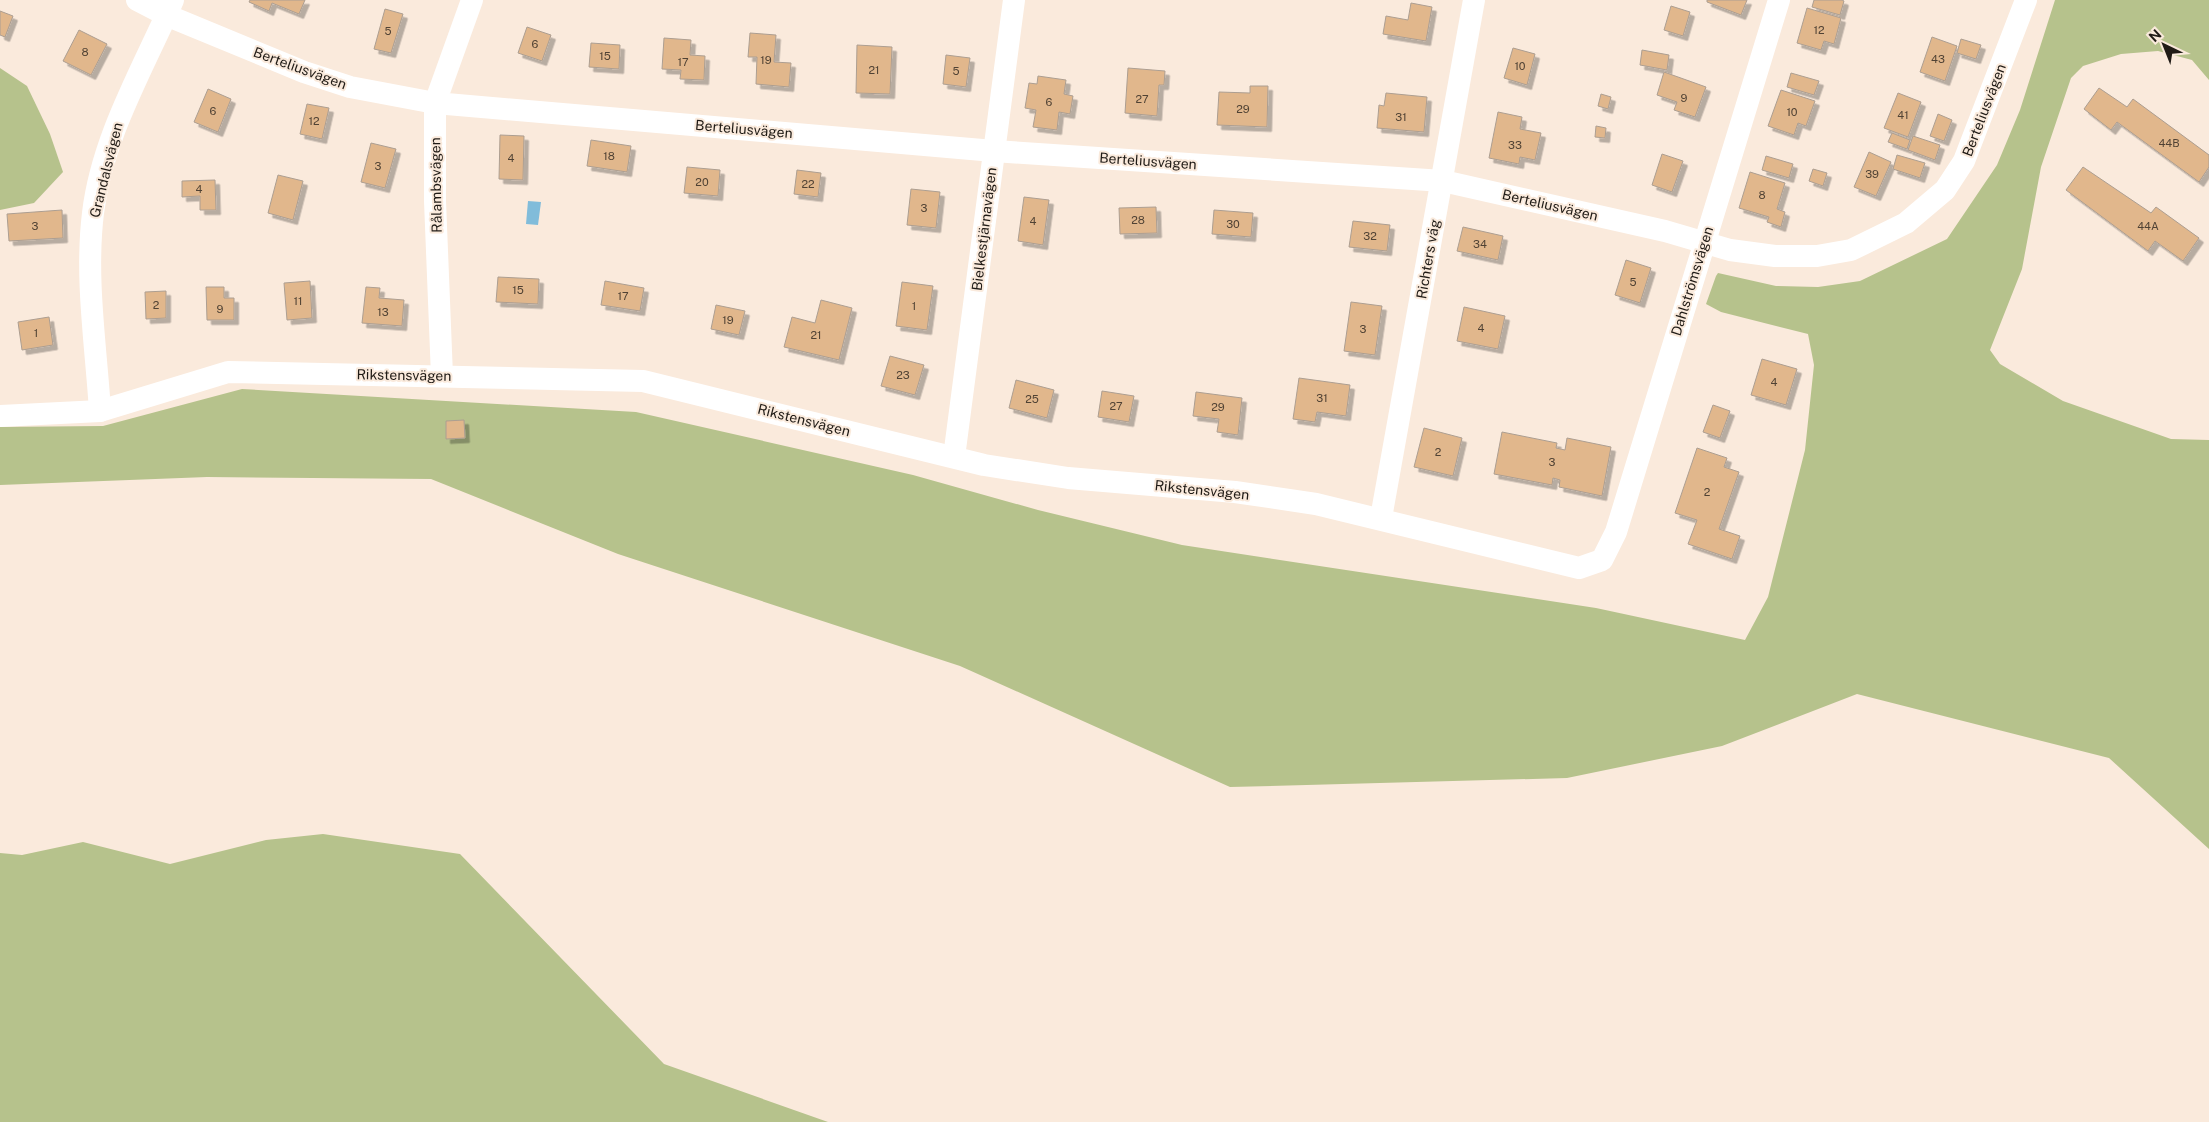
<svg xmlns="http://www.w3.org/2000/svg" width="2209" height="1122" viewBox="0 0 2209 1122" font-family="'Public Sans',sans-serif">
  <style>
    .forest { fill: #b6c28c }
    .water { fill: #81bcda }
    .building { fill: #e1b78c; stroke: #ac9e91; filter: url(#shadow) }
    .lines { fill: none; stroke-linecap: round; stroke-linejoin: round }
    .street { stroke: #fff; stroke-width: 22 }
    .labels { text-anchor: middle; stroke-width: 4; stroke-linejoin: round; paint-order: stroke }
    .number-label { font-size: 11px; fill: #504234 }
    .street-label { font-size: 14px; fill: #201b16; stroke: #faeadc }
  </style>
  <defs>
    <filter id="shadow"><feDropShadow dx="4.5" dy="4.5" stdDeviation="0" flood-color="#0004"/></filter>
  </defs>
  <rect width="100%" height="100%" fill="#faeadc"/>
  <!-- forest -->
  <g class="forest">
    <path d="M2055 0H2209V80L2192 60 2158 51 2121 54 2083 66 2071 78 2041 167 2022 269 1990 350 2000 364 2063 401 2171 439 2209 440V849L2109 758 1857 694 1722 746 1567 778 1230 787 960 666 618 554 431 479 207 477 0 485V427L103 426 242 389 636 412 913 475 1038 510 1182 545 1596 608 1745 640 1768 597 1805 450 1814 365 1808 334 1721 312 1706 304 1716 276 1718 273 1776 286 1818 287 1860 281 1947 239 1997 165 2020 110Z"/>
    <path d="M0 68 27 86 50 134 63 172 34 203 0 210Z"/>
    <path d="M323 834 460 854 664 1064 828 1122H0V853L22 855 83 842 170 864 266 840Z"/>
  </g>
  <!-- water -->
  <path class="water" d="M528 201 541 202 538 225 526 224Z"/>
  <!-- building -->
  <g class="building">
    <path d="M250 0H305L299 14 272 3 269 11 249 2Z"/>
    <path d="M1707 0H1747L1741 15 1707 2Z"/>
    <path d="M1814 0H1842L1844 1 1840 15 1812 7Z"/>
    <path d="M1411 3 1432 7 1426 41 1383 34 1386 16 1408 20Z"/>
    <path d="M1671 6 1690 12 1683 36 1664 30Z"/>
    <path d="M1807 8 1841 18 1834 44 1824 41 1821 50 1797 43Z"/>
    <path d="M385 9 403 14 391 53 374 49Z"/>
    <path d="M0 11 13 16 5 37 0 35Z"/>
    <path d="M527 27 551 35 542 61 518 53Z"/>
    <path d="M79 30 107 44 91 75 63 61Z"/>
    <path d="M750 33 776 35 774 62 791 63 789 87 756 84 757 57H748Z"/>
    <path d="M1932 37 1957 46 1945 81 1920 72Z"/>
    <path d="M664 38 691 40 690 55 705 56 704 80 680 79 681 70 662 69Z"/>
    <path d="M1961 39 1981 45 1976 59 1957 53Z"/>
    <path d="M591 43 620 45 619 69 589 67Z"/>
    <path d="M857 45 892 47 890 94 856 93Z"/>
    <path d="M1513 48 1535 54 1527 85 1504 78Z"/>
    <path d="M1642 50 1669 55 1667 70 1640 65Z"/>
    <path d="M946 55 970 58 966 87 943 84Z"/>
    <path d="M1128 68 1165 71 1164 85H1159L1157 116 1125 113Z"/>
    <path d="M1664 72 1706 87 1695 117 1674 110 1677 102 1657 95Z"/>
    <path d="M1791 73 1819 81 1814 95 1787 87Z"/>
    <path d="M1038 76 1066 80 1064 94 1073 96 1070 114 1059 112 1057 130 1033 127 1036 110 1025 108 1029 83 1037 84Z"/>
    <path d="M1250 86H1268L1267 127 1217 125 1219 92 1250 93Z"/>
    <path d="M2099 88 2127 107 2133 99 2209 155V167L2199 182 2117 122 2111 130 2084 109Z"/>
    <path d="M208 89 231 99 218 132 194 122Z"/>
    <path d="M1781 90 1815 101 1806 126 1798 123 1794 135 1768 126Z"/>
    <path d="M1386 93 1427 97 1424 132 1377 128 1379 105 1384 106Z"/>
    <path d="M1898 93 1921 102 1908 137 1884 128Z"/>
    <path d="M1601 94 1611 97 1608 109 1598 106Z"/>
    <path d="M307 104 329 108 322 139 300 134Z"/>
    <path d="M1498 112 1522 117 1520 129 1541 133 1535 160 1520 157 1519 164 1489 158Z"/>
    <path d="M1938 114 1952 120 1944 141 1930 136Z"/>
    <path d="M1596 126 1606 128 1605 138 1595 137Z"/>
    <path d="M1892 133 1910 140 1907 149 1888 142Z"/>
    <path d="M500 135 524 136 523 180 499 179Z"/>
    <path d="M1913 136 1940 145 1935 160 1908 150Z"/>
    <path d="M591 140 631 146 627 172 587 166Z"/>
    <path d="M371 143 396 149 385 188 361 182Z"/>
    <path d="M1869 152 1891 162 1876 196 1854 187Z"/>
    <path d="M1662 154 1683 161 1672 192 1652 185Z"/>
    <path d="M1897 155 1925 163 1920 178 1893 169Z"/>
    <path d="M1766 156 1793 164 1789 178 1762 170Z"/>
    <path d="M687 167 720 170 718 196 684 193Z"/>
    <path d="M2083 167 2151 213 2156 207 2199 238 2183 261 2155 241 2148 251 2066 190Z"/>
    <path d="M1813 169 1827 173 1823 186 1809 181Z"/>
    <path d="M797 170 821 173 818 197 794 194Z"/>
    <path d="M1750 172 1785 183 1777 209 1785 212 1781 227 1767 222 1769 217 1739 208Z"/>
    <path d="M278 175 303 181 293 220 268 213Z"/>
    <path d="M215 180 216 210H200V196L182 197V181Z"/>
    <path d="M911 189 940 192 936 228 907 225Z"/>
    <path d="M1024 197 1049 200 1043 245 1018 241Z"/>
    <path d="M1156 207 1157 233 1120 234 1119 208Z"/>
    <path d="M62 210 63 238 9 241 7 214Z"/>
    <path d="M1214 210 1253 213 1251 237 1212 234Z"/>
    <path d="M1353 221 1390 225 1387 251 1349 247Z"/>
    <path d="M1463 227 1503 236 1498 260 1457 251Z"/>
    <path d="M1626 260 1651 268 1640 303 1615 295Z"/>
    <path d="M498 277 539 279 538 304 496 302Z"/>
    <path d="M310 281 312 318 287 320 284 283Z"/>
    <path d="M605 281 644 288 640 311 601 305Z"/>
    <path d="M902 282 933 286 927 330 896 326Z"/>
    <path d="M206 287H224V298H234V320H207Z"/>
    <path d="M366 287 380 288 379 298 404 300 402 326 362 323Z"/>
    <path d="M166 291V318L146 319 145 292Z"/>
    <path d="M821 300 852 308 839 360 784 347 792 317 815 323Z"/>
    <path d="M1351 302 1382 306 1375 355 1344 351Z"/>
    <path d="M716 305 745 311 739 335 711 329Z"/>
    <path d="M1464 307 1505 316 1498 349 1457 341Z"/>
    <path d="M49 317 53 345 22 350 18 322Z"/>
    <path d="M890 356 924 365 915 395 881 386Z"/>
    <path d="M1762 359 1797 369 1786 405 1751 395Z"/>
    <path d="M1299 378 1350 385 1346 416 1317 412 1315 422 1293 419Z"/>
    <path d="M1016 380 1054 390 1047 418 1009 408Z"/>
    <path d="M1102 391 1134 396 1129 422 1098 417Z"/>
    <path d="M1196 392 1242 398 1238 435 1217 432 1219 419 1193 416Z"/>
    <path d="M1713 405 1730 411 1720 438 1703 432Z"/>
    <path d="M464 420 465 438 446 439V421Z"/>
    <path d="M1424 428 1462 438 1453 476 1414 467Z"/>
    <path d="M1502 432 1557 443 1556 448 1565 450 1567 438 1611 447 1602 496 1559 487 1560 480 1553 478 1552 485 1494 474Z"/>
    <path d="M1697 448 1727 458 1724 467 1739 472 1719 529 1740 536 1732 559 1688 544 1697 520 1675 513Z"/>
  </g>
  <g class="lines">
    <!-- street -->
    <g class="street">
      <path d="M137 0 166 15 304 72 350 87 435 103 994 151 1443 181 1665 231 1730 250 1775 256H1817L1851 250 1906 223 1945 190 1964 161 2026 0"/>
      <path d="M442 376 435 201V103L472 0"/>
      <path d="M100 411C96 346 85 278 93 213 102 137 143 69 173 0"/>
      <path d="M0 416 100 411 228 372 643 381 984 465 1068 478 1235 492 1316 504 1579 568 1602 560 1616 532 1779 0"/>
      <path d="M954 457 1014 0"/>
      <path d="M1381 518 1474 0"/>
    </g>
  </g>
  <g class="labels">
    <!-- number labels -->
    <g class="number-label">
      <text x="1819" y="34">12</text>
      <text x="388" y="35">5</text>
      <text x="535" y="48">6</text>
      <text x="85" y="56">8</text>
      <text x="605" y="60">15</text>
      <text x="1938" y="63">43</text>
      <text x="766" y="64">19</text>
      <text x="683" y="66">17</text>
      <text x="1520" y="70">10</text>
      <text x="874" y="74">21</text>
      <text x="956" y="75">5</text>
      <text x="1684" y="102">9</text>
      <text x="1142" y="103">27</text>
      <text x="1049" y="106">6</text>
      <text x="1243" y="113">29</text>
      <text x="213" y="115">6</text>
      <text x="1792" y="116">10</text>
      <text x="1903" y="119">41</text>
      <text x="1401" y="121">31</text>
      <text x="314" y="125">12</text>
      <text x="2169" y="147">44B</text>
      <text x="1515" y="149">33</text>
      <text x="609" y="160">18</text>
      <text x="511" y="162">4</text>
      <text x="378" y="170">3</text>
      <text x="1872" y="178">39</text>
      <text x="702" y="186">20</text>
      <text x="808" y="188">22</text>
      <text x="199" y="193">4</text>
      <text x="1762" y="199">8</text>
      <text x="924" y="212">3</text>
      <text x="1138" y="224">28</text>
      <text x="1033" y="225">4</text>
      <text x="1233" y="228">30</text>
      <text x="35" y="230">3</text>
      <text x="2148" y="230">44A</text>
      <text x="1370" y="240">32</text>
      <text x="1480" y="248">34</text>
      <text x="1633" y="286">5</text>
      <text x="518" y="294">15</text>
      <text x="623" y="300">17</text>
      <text x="298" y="305">11</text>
      <text x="156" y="309">2</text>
      <text x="914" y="310">1</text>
      <text x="220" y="313">9</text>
      <text x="383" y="316">13</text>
      <text x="728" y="324">19</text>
      <text x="1481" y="332">4</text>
      <text x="1363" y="333">3</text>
      <text x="36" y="337">1</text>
      <text x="816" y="339">21</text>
      <text x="903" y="379">23</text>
      <text x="1774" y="386">4</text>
      <text x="1322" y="402">31</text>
      <text x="1032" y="403">25</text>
      <text x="1116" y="410">27</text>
      <text x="1218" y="411">29</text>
      <text x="1438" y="456">2</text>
      <text x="1552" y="466">3</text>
      <text x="1707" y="496">2</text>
    </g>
    <!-- street labels -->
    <g class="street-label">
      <text transform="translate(300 68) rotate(20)" y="5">Berteliusvägen</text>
      <text transform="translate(1984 110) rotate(-69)" y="5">Berteliusvägen</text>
      <text transform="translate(744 129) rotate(5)" y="5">Berteliusvägen</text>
      <text transform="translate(1148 161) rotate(4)" y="5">Berteliusvägen</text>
      <text transform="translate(106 170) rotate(-76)" y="5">Grandalsvägen</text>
      <text transform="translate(436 185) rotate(-91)" y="5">Rålambsvägen</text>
      <text transform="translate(1550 205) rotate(13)" y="5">Berteliusvägen</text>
      <text transform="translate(984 229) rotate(-83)" y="5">Bielkestjärnavägen</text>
      <text transform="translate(1428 259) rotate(-80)" y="5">Richters väg</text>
      <text transform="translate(1692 281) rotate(-73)" y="5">Dahlströmsvägen</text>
      <text transform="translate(404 375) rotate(1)" y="5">Rikstensvägen</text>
      <text transform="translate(804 420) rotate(14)" y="5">Rikstensvägen</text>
      <text transform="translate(1202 490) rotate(6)" y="5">Rikstensvägen</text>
    </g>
  </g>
  <!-- north arrow -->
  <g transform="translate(2164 45) rotate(317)" stroke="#faeadc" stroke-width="4" paint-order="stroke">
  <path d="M0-4L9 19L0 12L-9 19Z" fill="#201b16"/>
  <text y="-8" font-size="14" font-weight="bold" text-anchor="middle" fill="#201b16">N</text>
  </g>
</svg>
